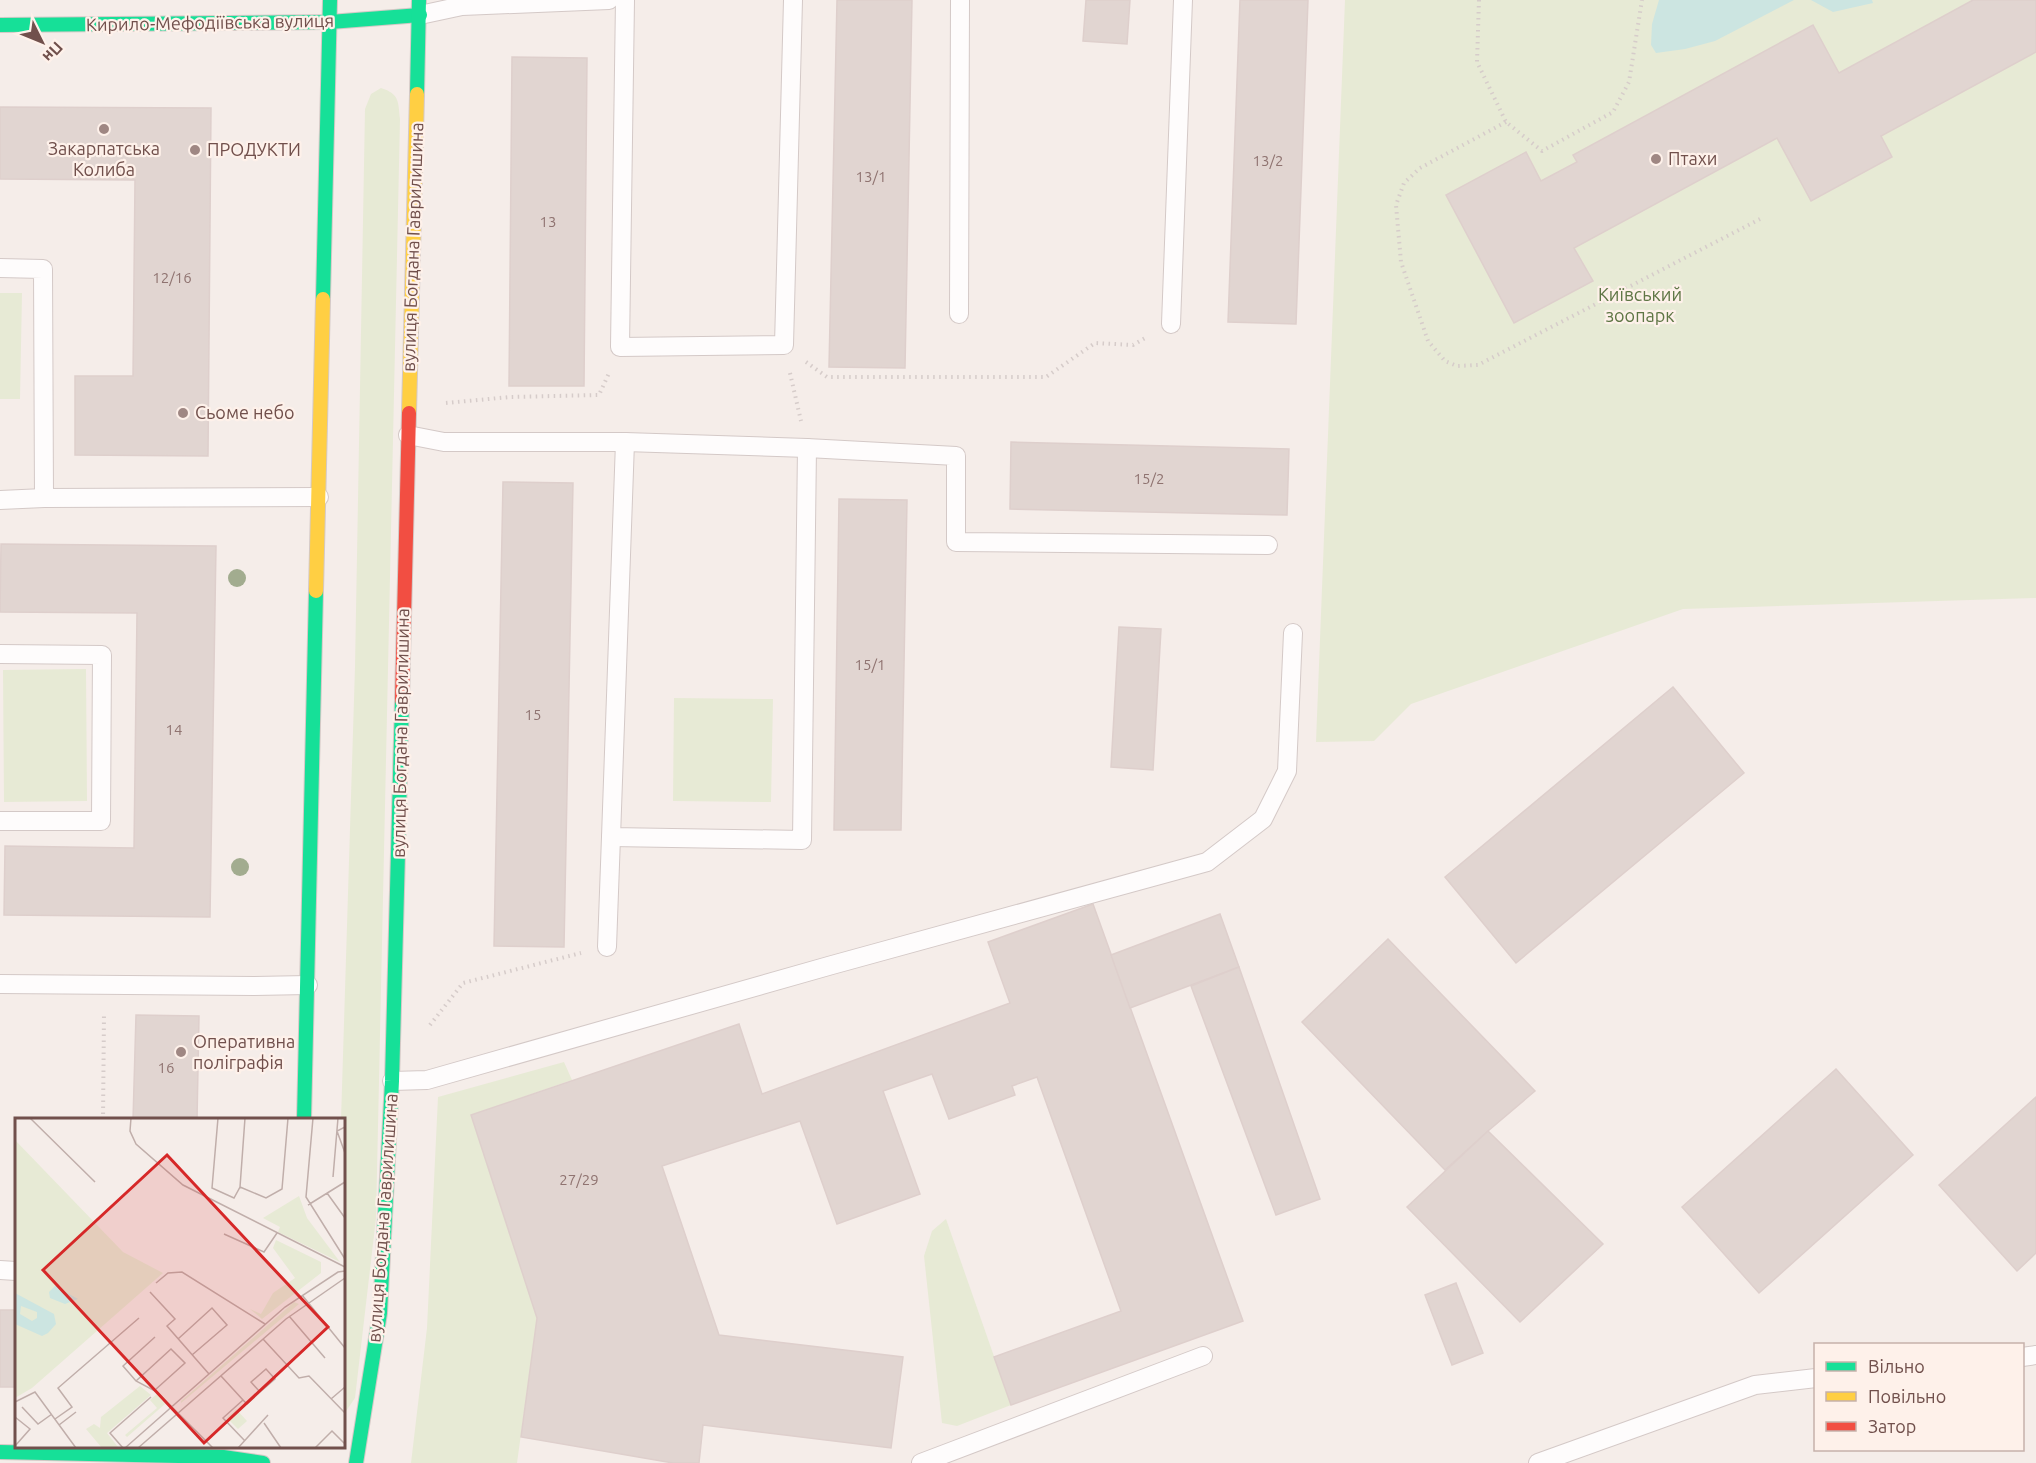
<svg xmlns="http://www.w3.org/2000/svg" width="2036" height="1463" viewBox="0 0 2036 1463" font-family="Ubuntu,sans-serif">
  <style>
    .green { fill: #e7ead5 }
    .water { fill: #cce5e1 }
    .building { fill: #e1d5d1; stroke: #decfcc; stroke-width: 1.5 }
    .lines { fill: none; stroke-linecap: round; stroke-linejoin: round }
    .lane-casing { stroke: #d4c9c7; stroke-width: 20 }
    .fast-casing { stroke: #d4c9c6; stroke-width: 16 }
    .slow-casing { stroke: #d4c9c6; stroke-width: 16 }
    .jam-casing { stroke: #d4c9c6; stroke-width: 16 }
    .path { stroke: #d6ccca; stroke-width: 4; stroke-dasharray: 1.5 4.5; stroke-linecap: butt }
    .lane { stroke: #fefcfc; stroke-width: 18 }
    .fast { stroke: #16e098; stroke-width: 14 }
    .slow { stroke: #ffcf43; stroke-width: 14 }
    .jam { stroke: #f24e42; stroke-width: 14 }
    .tree { fill: #a2ac8f }
    .poi-dot { fill: #9f8783; stroke: #fef1ea; stroke-width: 2 }
    .labels { text-anchor: middle; stroke-width: 4.5; stroke-linejoin: round; paint-order: stroke }
    .number-label { font-size: 15px; fill: #8f7370 }
    .street-label { font-size: 18px; fill: #71504c; stroke: #fef1ea }
    .poi-label { font-size: 18px; fill: #71504c; stroke: #fef1ea; text-anchor: start }
    .park-label { font-size: 18px; fill: #5f7645; stroke: #fef1ea }
    .inset-road { fill: none; stroke: #c0aeaa; stroke-width: 1.5 }
    .view { fill: #d62828; fill-opacity: 0.15; stroke: #d62828; stroke-width: 3 }
    .inset-edge { fill: none; stroke: #71504c; stroke-width: 3 }
  </style>
  <rect width="100%" height="100%" fill="#f5ede9"/>
  <!-- green -->
  <g class="green">
    <path d="M1345 0H2036V598L1683 609 1411 704 1374 741 1316 742Z"/>
    <path d="M381 88C400 94 398 102 400 119L376 1218 355 1398 344 1414V1120H341L355 667 365 109 371 94Z"/>
    <path d="M0 293H22L20 399H0Z"/>
    <path d="M86 669 87 801 4 802 3 670Z"/>
    <path d="M674 698 773 699 771 802 673 801Z"/>
    <path d="M564 1062 572 1080 471 1115 537 1318 517 1463H411L427 1328 438 1097Z"/>
    <path d="M946 1219 1011 1405 957 1426 942 1423 924 1256 932 1231Z"/>
  </g>
  <!-- water -->
  <g class="water">
    <path d="M1659 0H1794L1715 41 1685 49 1656 53 1651 45 1652 24Z"/>
    <path d="M1811 0H1872L1873 3 1833 12Z"/>
  </g>
  <!-- building -->
  <g class="building">
    <path d="M837 0H912L905 368 829 367Z"/>
    <path d="M1086 0H1130L1127 44 1083 41Z"/>
    <path d="M1240 0H1308L1296 324 1228 322Z"/>
    <path d="M1973 0H2036V52L1881 136 1892 157 1811 201 1777 138 1574 248 1593 281 1514 323 1446 195 1526 152 1541 181 1577 162 1573 155 1813 25 1839 73Z"/>
    <path d="M512 57 587 58 584 386H509Z"/>
    <path d="M0 107 211 108 208 456 75 455V376H133L135 180 0 179Z"/>
    <path d="M1011 442 1289 449 1287 515 1010 509Z"/>
    <path d="M503 482 573 483 564 947 494 946Z"/>
    <path d="M839 499 907 500 901 830H834Z"/>
    <path d="M1 544 216 546 210 917 4 915 5 846 134 848 137 613 0 612Z"/>
    <path d="M1119 627 1161 629 1153 770 1111 767Z"/>
    <path d="M1673 687 1744 773 1516 963 1445 877Z"/>
    <path d="M1093 904 1243 1321 1011 1405 994 1357 1121 1311 1037 1077 1012 1086 1015 1095 949 1119 932 1074 883 1091 920 1194 837 1224 800 1121 662 1166 719 1335 903 1357 891 1448 703 1425 699 1463H673L521 1437 537 1318 471 1115 739 1024 762 1094 1010 1003 988 942Z"/>
    <path d="M1220 914 1239 967 1130 1008 1111 955Z"/>
    <path d="M1388 939 1535 1091 1488 1131 1445 1170 1302 1022Z"/>
    <path d="M1239 967 1320 1199 1276 1215 1191 986Z"/>
    <path d="M136 1015 199 1016 197 1120H133Z"/>
    <path d="M1836 1069 1913 1155 1759 1293 1682 1207Z"/>
    <path d="M2036 1097V1253L2017 1271 1939 1185Z"/>
    <path d="M1488 1131 1603 1244 1520 1322 1407 1207Z"/>
    <path d="M1456 1283 1483 1353 1452 1365 1425 1295Z"/>
    <rect x="0" y="1310" width="16" height="77"/>
  </g>
  <g class="lines">
    <!-- lane casing -->
    <g class="lane-casing">
      <g id="lane">
        <path d="M625 0 620 347 784 345 793 0"/>
        <path d="M420 15 462 6 609 0"/>
        <path d="M0 268 43 269 44 498 319 497"/>
        <path d="M959 314 960 0"/>
        <path d="M1171 324 1183 0"/>
        <path d="M408 435 444 442H625L807 448 956 456V542L1268 545"/>
        <path d="M625 442 611 837 802 840 807 448"/>
        <path d="M0 500 44 498"/>
        <path d="M0 654 102 655 101 821H0"/>
        <path d="M607 947 611 837"/>
        <path d="M0 984 254 986 308 985"/>
        <path d="M392 1081 427 1080 832 965 1207 862 1263 819 1287 771 1293 633"/>
        <path d="M0 1270 16 1271"/>
        <path d="M2022 1357 2036 1355"/>
        <path d="M921 1463 1203 1356"/>
        <path d="M1538 1463 1755 1385 1816 1378"/>
      </g>
    </g>
    <!-- fast casing -->
    <g class="fast-casing">
      <g id="fast">
        <path d="M0 25 330 22 420 15"/>
        <path d="M417 94 419 0"/>
        <path d="M323 299 330 0"/>
        <path d="M304 1120 316 591"/>
        <path d="M0 1452 223 1457 263 1463"/>
        <path d="M356 1463 380 1313 392 1081 402 700"/>
      </g>
    </g>
    <!-- slow casing -->
    <g class="slow-casing">
      <g id="slow">
        <path d="M409 413 417 94"/>
        <path d="M316 591 323 299"/>
      </g>
    </g>
    <!-- jam casing -->
    <g class="jam-casing">
      <path id="jam" d="M402 700 409 413"/>
    </g>
    <!-- path -->
    <g class="path">
      <path d="M1479 0 1477 62 1506 122 1542 151 1613 112 1629 82 1642 0"/>
      <path d="M1506 122 1420 168 1404 183 1396 205 1401 262 1428 341 1445 361 1457 366 1478 365 1760 219"/>
      <path d="M806 362 827 377H1046L1095 343 1133 345 1147 337"/>
      <path d="M790 373 801 421"/>
      <path d="M446 403 510 397 599 395 609 373"/>
      <path d="M430 1025 463 983 581 953"/>
      <path d="M103 1120 104 1012"/>
    </g>
    <!-- lane -->
    <use href="#lane" class="lane"/>
    <!-- fast -->
    <use href="#fast" class="fast"/>
    <!-- slow -->
    <use href="#slow" class="slow"/>
    <!-- jam -->
    <use href="#jam" class="jam"/>
  </g>
  <!-- trees -->
  <g class="tree">
    <circle cx="237" cy="578" r="9"/>
    <circle cx="240" cy="867" r="9"/>
  </g>
  <!-- markers -->
  <g class="poi-dot">
    <circle cx="104" cy="129" r="6"/>
    <circle cx="195" cy="150" r="6"/>
    <circle cx="1656" cy="159" r="6"/>
    <circle cx="183" cy="413" r="6"/>
    <circle cx="181" cy="1052" r="6"/>
  </g>
  <g class="labels">
    <!-- number labels -->
    <g class="number-label">
      <text x="1268" y="166">13/2</text>
      <text x="871" y="182">13/1</text>
      <text x="548" y="227">13</text>
      <text x="172" y="283">12/16</text>
      <text x="1149" y="484">15/2</text>
      <text x="870" y="670">15/1</text>
      <text x="533" y="720">15</text>
      <text x="174" y="735">14</text>
      <text x="166" y="1073">16</text>
      <text x="579" y="1185">27/29</text>
    </g>
    <!-- street labels -->
    <g class="street-label">
      <text transform="translate(210 23) rotate(-1)" y="6">Кирило-Мефодіївська вулиця</text>
      <text transform="translate(413 247) rotate(-88)" y="6">вулиця Богдана Гаврилишина</text>
      <text transform="translate(401 733) rotate(-89)" y="6">вулиця Богдана Гаврилишина</text>
      <text transform="translate(383 1218) rotate(-86)" y="6">вулиця Богдана Гаврилишина</text>
    </g>
    <!-- poi labels -->
    <g class="poi-label">
      <text x="104" y="155" text-anchor="middle">Закарпатська<tspan x="104" dy="21">Колиба</tspan></text>
      <text x="207" y="156">ПРОДУКТИ</text>
      <text x="1668" y="165">Птахи</text>
      <text x="195" y="419">Сьоме небо</text>
      <text x="193" y="1048">Оперативна<tspan x="193" dy="21">поліграфія</tspan></text>
    </g>
    <!-- park labels -->
    <g class="park-label">
      <text x="1640" y="301">Київський<tspan x="1640" dy="21">зоопарк</tspan></text>
    </g>
  </g>
  <!-- overview -->
  <g transform="translate(15 1118)">
    <rect width="330" height="330" fill="#f5ede9"/>
    <path d="M0 22 108 134 148 155 17 270 0 280ZM284 78 292 100 325 144 263 114 265 109 248 100ZM261 122 306 144V155L247 201 235 191 246 196 258 175 280 160 258 130ZM279 184 284 186 166 285V283ZM125 268 136 277 92 315 103 329 87 330 71 311 79 306 85 310 86 299ZM142 276 150 286 112 319 110 317 142 290 135 282ZM221 291 232 303 223 311 212 300Z" fill="#e7ead5"/>
    <path d="M42 166 47 172 63 181 50 186 35 180 34 174ZM0 175 39 196 41 206 33 215 27 218 0 206ZM6 188 22 194V200L17 203 5 196Z" fill="#cce5e1" fill-rule="evenodd"/>
    <path class="inset-road" d="M15 0 80 64M116 0 115 13 121 26 168 67 330 149M203 0 197 70 219 80 225 69 230 0M298 0 291 79 330 141M330 9 322 13 330 35M318 59 323 0M225 69 251 80 267 71 273 0M312 75 330 100M293 87 330 64M209 116 249 134 262 115M141 165 153 155 167 154 250 206M135 174 160 201 152 208 194 256M287 177 330 230M274 198 310 240M140 219 108 248 121 263 142 274 198 330M163 221 197 190 212 207 177 237M248 221 284 260 294 258 330 295M206 258 228 282 208 300 230 323M121 263 156 231 170 245 140 272M316 281 330 269M228 282 232 286 245 274 236 264 251 251 260 261 245 274M0 284 20 274 61 330M7 289 23 306 37 296M0 299 15 311 0 328M40 301 57 289 43 270 124 200M249 305 266 330M44 307 61 294M108 330 95 315 136 279M110 330 270 189 323 154 330 153M123 330 271 201 330 160M223 330 253 297M300 330 317 313 330 326"/>
    <path class="view" d="M152 37 313 209 189 325 28 152Z"/>
    <rect width="330" height="330" class="inset-edge"/>
  </g>
  <!-- legend -->
  <rect x="1814" y="1343" width="210" height="108" fill="#fef1ea" stroke="#c6b1ab" stroke-width="1.5"/>
  <rect x="1826" y="1362" width="30" height="9" fill="#16e098" stroke="#c6b1ab" stroke-width="1.5"/>
  <text x="1868" y="1373" font-size="18" fill="#71504c">Вільно</text>
  <rect x="1826" y="1392" width="30" height="9" fill="#ffcf43" stroke="#c6b1ab" stroke-width="1.5"/>
  <text x="1868" y="1403" font-size="18" fill="#71504c">Повільно</text>
  <rect x="1826" y="1422" width="30" height="9" fill="#f24e42" stroke="#c6b1ab" stroke-width="1.5"/>
  <text x="1868" y="1433" font-size="18" fill="#71504c">Затор</text>
  <!-- north arrow -->
  <g transform="translate(42 42) rotate(133)" stroke="#fef1ea" stroke-width="4.5" paint-order="stroke">
  <path d="M0-4.5L10 22L0 15L-10 22Z" fill="#71504c"/>
  <text y="-9" font-size="16" font-weight="bold" text-anchor="middle" fill="#71504c">Пн</text>
  </g>
</svg>
